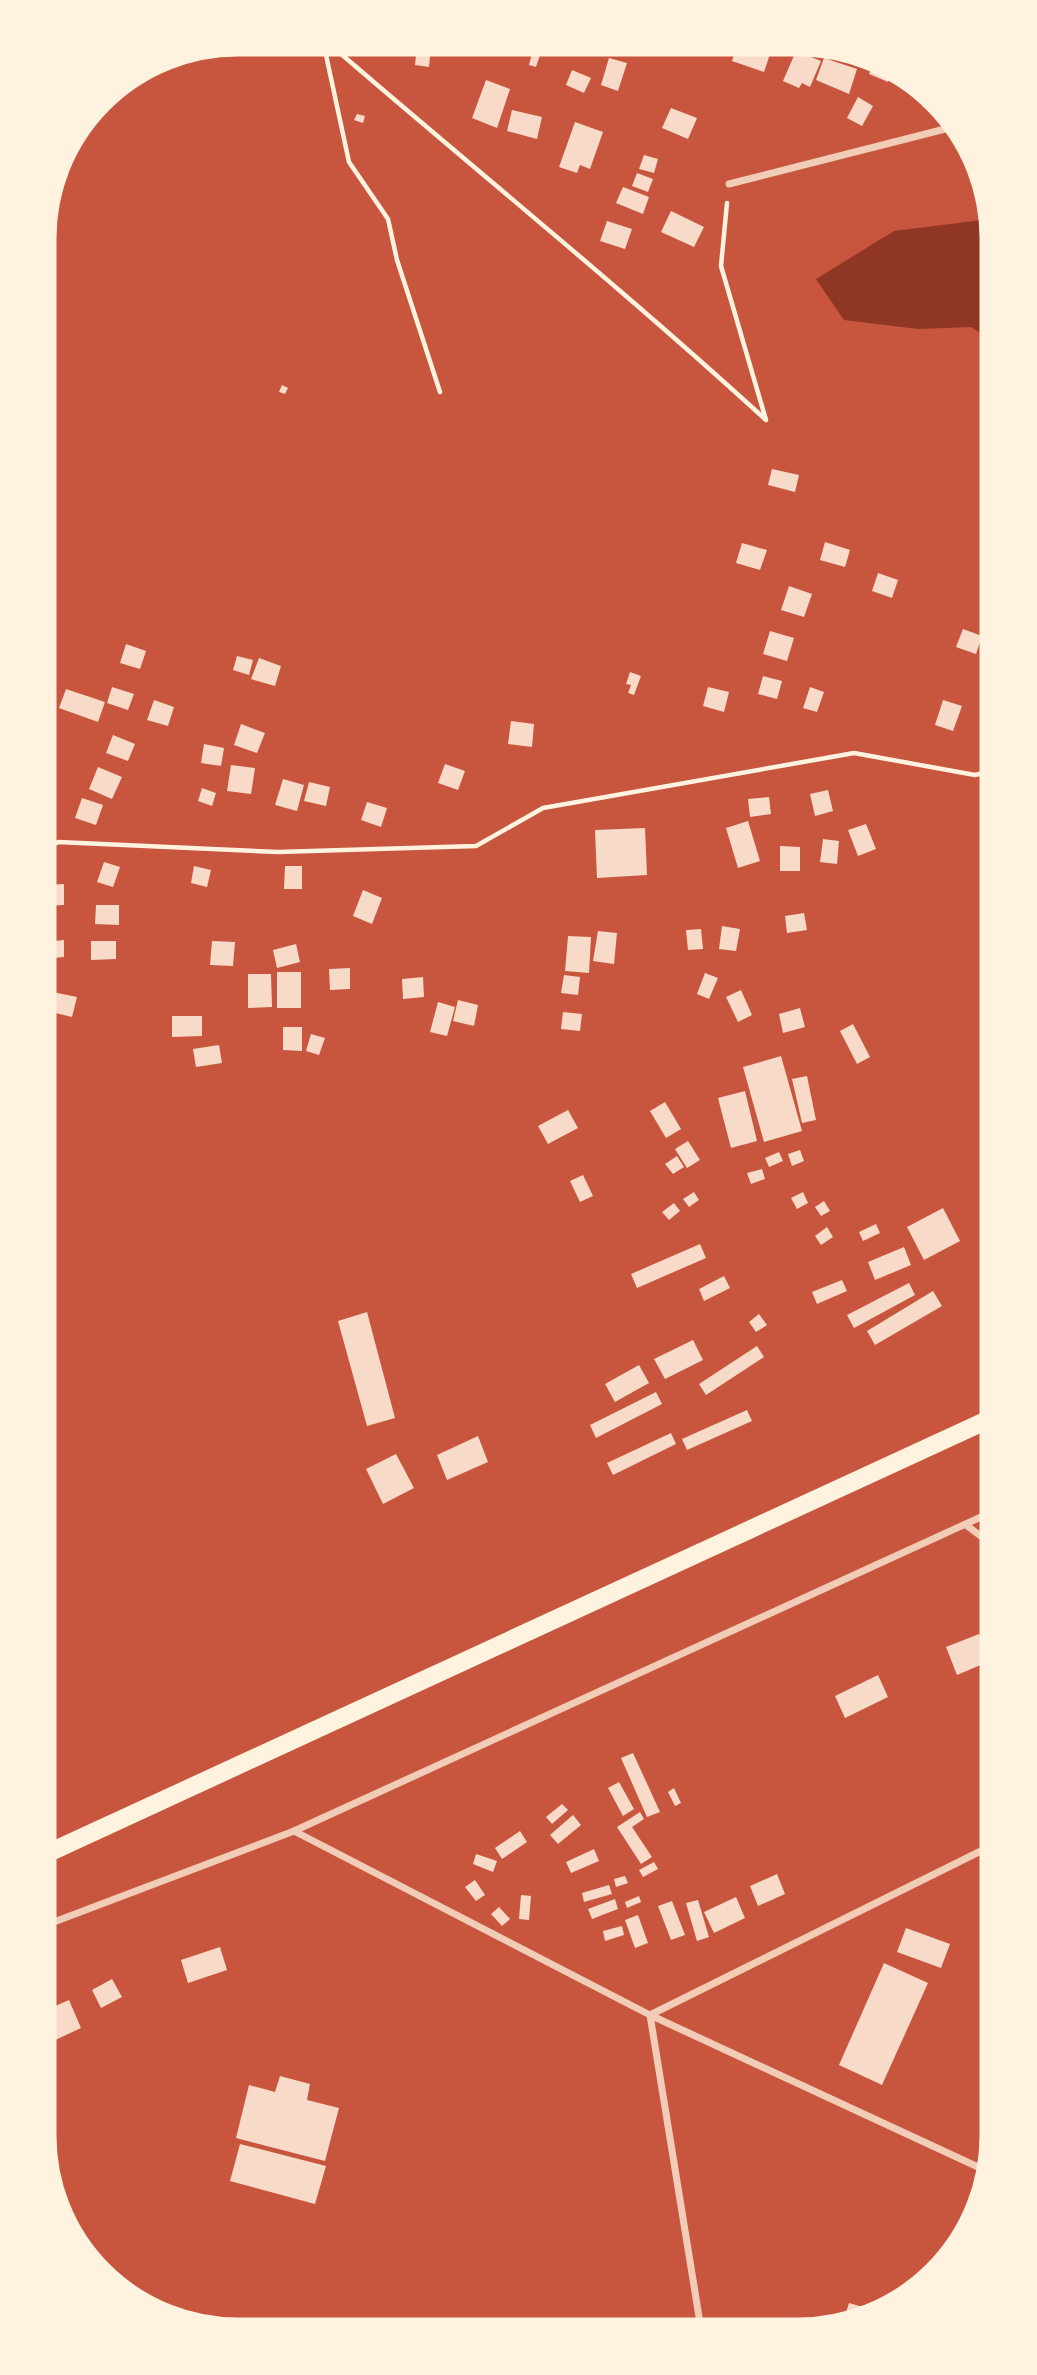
<svg xmlns="http://www.w3.org/2000/svg" width="1037" height="2375" viewBox="0 0 1037 2375" font-family="Inter,sans-serif">
  <style>
    .water { fill: #8f3625 }
    .building { fill: #f7dbc8 }
    .lines { fill: none; stroke-linecap: round; stroke-linejoin: round }
    .path { stroke: #fff3e0; stroke-width: 4.5 }
    .minor { stroke: #f1ccb7; stroke-width: 7 }
    .primary { stroke: #fff3e0; stroke-width: 18 }
    .rim { fill: none; stroke: #fff3e0; stroke-width: 9 }
  </style>
  <rect width="100%" height="100%" fill="#c8553d"/>
  <!-- water -->
  <path class="water" d="M990 219 991 340 971 327 918 329 844 320 816 279 894 231Z"/>
  <!-- building -->
  <g class="building">
    <path d="M738 43 760 44 772 48 764 72 732 61Z"/>
    <path d="M417 45 431 47 429 67 415 65Z"/>
    <path d="M846 49 866 58 863 68 842 61Z"/>
    <path d="M796 51 821 61 810 87 802 83 799 88 783 81Z"/>
    <path d="M532 53 540 55 536 67 529 65Z"/>
    <path d="M609 58 627 63 618 91 601 85Z"/>
    <path d="M824 58 857 69 849 94 816 80Z"/>
    <path d="M874 62 892 71 888 82 869 74Z"/>
    <path d="M572 70 591 78 584 93 566 85Z"/>
    <path d="M486 80 510 89 497 128 472 118Z"/>
    <path d="M858 97 873 106 862 126 847 118Z"/>
    <path d="M671 108 697 118 688 139 662 128Z"/>
    <path d="M512 110 542 117 537 139 507 131Z"/>
    <path d="M357 114 365 116 363 123 354 120Z"/>
    <path d="M575 122 603 132 590 169 580 165 577 173 559 167Z"/>
    <path d="M644 155 658 159 654 173 639 169Z"/>
    <path d="M637 173 653 179 648 192 632 186Z"/>
    <path d="M623 187 649 197 643 214 616 203Z"/>
    <path d="M671 211 704 227 694 247 661 232Z"/>
    <path d="M607 221 632 229 625 249 600 241Z"/>
    <path d="M282 385 288 388 285 394 279 392Z"/>
    <path d="M772 469 799 475 795 492 768 485Z"/>
    <path d="M825 542 850 550 845 567 820 560Z"/>
    <path d="M742 543 767 550 760 570 736 563Z"/>
    <path d="M878 573 898 580 892 598 872 591Z"/>
    <path d="M789 586 812 594 804 617 781 610Z"/>
    <path d="M963 629 982 636 976 654 956 647Z"/>
    <path d="M770 631 794 638 787 661 763 654Z"/>
    <path d="M126 644 146 651 140 669 120 663Z"/>
    <path d="M237 656 253 660 249 675 233 670Z"/>
    <path d="M259 658 281 666 275 686 251 679Z"/>
    <path d="M630 672 641 676 634 695 628 693 631 685 626 684Z"/>
    <path d="M763 676 782 681 777 699 758 694Z"/>
    <path d="M42 686 54 690 47 711 42 709Z"/>
    <path d="M112 687 134 694 128 710 107 703Z"/>
    <path d="M708 687 729 692 724 712 703 706Z"/>
    <path d="M810 687 824 692 817 712 803 708Z"/>
    <path d="M66 689 105 702 98 722 59 708Z"/>
    <path d="M154 700 174 707 168 726 147 720Z"/>
    <path d="M943 700 962 706 953 731 935 725Z"/>
    <path d="M511 721 534 724 532 747 508 744Z"/>
    <path d="M241 724 265 733 257 753 234 745Z"/>
    <path d="M113 735 135 744 128 761 106 753Z"/>
    <path d="M204 744 224 748 221 766 201 763Z"/>
    <path d="M445 764 465 771 458 790 438 783Z"/>
    <path d="M231 765 255 768 251 794 227 791Z"/>
    <path d="M98 767 122 777 112 799 89 789Z"/>
    <path d="M283 779 304 785 297 811 275 805Z"/>
    <path d="M309 782 330 787 326 806 304 801Z"/>
    <path d="M202 788 216 793 212 806 198 801Z"/>
    <path d="M828 790 833 811 815 816 810 794Z"/>
    <path d="M769 797 771 814 750 817 748 799Z"/>
    <path d="M82 798 103 805 96 825 75 818Z"/>
    <path d="M367 802 387 808 381 827 361 820Z"/>
    <path d="M748 821 760 861 738 868 726 828Z"/>
    <path d="M866 824 876 849 858 856 848 830Z"/>
    <path d="M645 828 647 875 597 878 595 830Z"/>
    <path d="M823 839 839 841 837 864 820 862Z"/>
    <path d="M780 846 800 847V871H780Z"/>
    <path d="M104 862 120 867 113 887 97 882Z"/>
    <path d="M194 866 211 870 207 887 191 883Z"/>
    <path d="M285 866H302V889H284Z"/>
    <path d="M64 884V905L43 906V885Z"/>
    <path d="M363 890 382 898 372 924 353 916Z"/>
    <path d="M96 905H119V925L95 924Z"/>
    <path d="M804 913 807 930 787 933 785 916Z"/>
    <path d="M722 926 740 929 736 951 719 949Z"/>
    <path d="M701 929 703 949 688 950 686 930Z"/>
    <path d="M598 931 617 933 614 964 593 961Z"/>
    <path d="M568 936 591 937 589 973 565 971Z"/>
    <path d="M64 940V957L43 959V942Z"/>
    <path d="M91 941H116V959L91 960Z"/>
    <path d="M212 941 235 942 233 966 210 965Z"/>
    <path d="M296 944 300 962 277 968 273 950Z"/>
    <path d="M350 968V989L330 990 329 969Z"/>
    <rect x="277" y="972" width="24" height="36"/>
    <path d="M705 973 718 978 709 999 697 994Z"/>
    <path d="M248 974H271L272 1007 248 1008Z"/>
    <path d="M564 975 580 977 578 995 561 993Z"/>
    <path d="M423 977 424 997 403 999 402 979Z"/>
    <path d="M741 990 752 1015 738 1022 726 997Z"/>
    <path d="M48 991 77 997 72 1017 43 1010Z"/>
    <path d="M458 1000 478 1005 474 1026 453 1021Z"/>
    <path d="M438 1002 455 1007 447 1036 430 1032Z"/>
    <path d="M800 1008 805 1027 783 1033 779 1014Z"/>
    <path d="M563 1012 582 1014 580 1031 561 1029Z"/>
    <path d="M172 1016H202V1036L172 1037Z"/>
    <path d="M853 1024 870 1057 857 1064 840 1031Z"/>
    <path d="M283 1027H302V1051L283 1050Z"/>
    <path d="M311 1034 325 1038 319 1055 306 1051Z"/>
    <path d="M219 1045 222 1063 196 1067 193 1049Z"/>
    <path d="M781 1056 802 1131 764 1142 743 1067Z"/>
    <path d="M807 1076 816 1120 802 1123 792 1079Z"/>
    <path d="M745 1091 757 1141 731 1148 718 1098Z"/>
    <path d="M665 1102 681 1129 666 1138 650 1111Z"/>
    <path d="M568 1110 578 1128 548 1144 538 1126Z"/>
    <path d="M688 1141 700 1160 687 1168 675 1149Z"/>
    <path d="M800 1150 804 1161 792 1166 788 1154Z"/>
    <path d="M779 1152 783 1161 769 1167 765 1158Z"/>
    <path d="M677 1156 684 1167 673 1174 665 1164Z"/>
    <path d="M762 1169 765 1179 751 1184 747 1173Z"/>
    <path d="M583 1175 593 1196 580 1202 570 1181Z"/>
    <path d="M694 1192 699 1200 689 1207 683 1199Z"/>
    <path d="M803 1192 808 1203 797 1209 791 1198Z"/>
    <path d="M824 1201 830 1211 821 1216 815 1207Z"/>
    <path d="M674 1203 680 1211 669 1220 662 1212Z"/>
    <path d="M943 1208 960 1241 924 1260 907 1227Z"/>
    <path d="M876 1224 880 1233 863 1241 859 1232Z"/>
    <path d="M827 1227 833 1237 821 1245 815 1236Z"/>
    <path d="M700 1244 706 1258 637 1288 631 1274Z"/>
    <path d="M904 1247 911 1265 875 1280 868 1262Z"/>
    <path d="M724 1276 730 1288 704 1301 699 1289Z"/>
    <path d="M842 1280 847 1291 817 1304 812 1292Z"/>
    <path d="M909 1283 915 1295 854 1328 847 1315Z"/>
    <path d="M933 1291 942 1306 875 1345 867 1331Z"/>
    <path d="M367 1312 395 1418 367 1426 338 1321Z"/>
    <path d="M759 1314 767 1325 756 1332 749 1322Z"/>
    <path d="M693 1340 703 1360 665 1379 654 1359Z"/>
    <path d="M757 1346 764 1357 706 1395 699 1384Z"/>
    <path d="M639 1365 649 1383 615 1402 605 1384Z"/>
    <path d="M656 1392 662 1404 596 1438 590 1425Z"/>
    <path d="M747 1410 752 1421 687 1450 682 1439Z"/>
    <path d="M671 1433 676 1444 613 1475 607 1463Z"/>
    <path d="M478 1436 488 1462 447 1480 437 1455Z"/>
    <path d="M396 1454 414 1488 383 1504 366 1469Z"/>
    <path d="M979 1634 990 1661 957 1675 946 1647Z"/>
    <path d="M878 1675 888 1697 845 1718 835 1696Z"/>
    <path d="M633 1753 660 1812 647 1817 621 1758Z"/>
    <path d="M619 1782 634 1809 623 1816 608 1788Z"/>
    <path d="M674 1788 681 1803 675 1806 668 1792Z"/>
    <path d="M562 1804 568 1810 552 1824 546 1817Z"/>
    <path d="M640 1812 644 1819 632 1827 652 1857 641 1864 617 1827Z"/>
    <path d="M573 1815 581 1825 558 1844 550 1835Z"/>
    <path d="M520 1831 527 1842 502 1859 495 1848Z"/>
    <path d="M594 1849 599 1861 571 1873 566 1862Z"/>
    <path d="M476 1854 497 1861 493 1872 473 1864Z"/>
    <path d="M654 1862 658 1869 643 1877 639 1870Z"/>
    <path d="M777 1874 785 1894 758 1906 750 1886Z"/>
    <path d="M625 1876 628 1883 616 1887 614 1879Z"/>
    <path d="M475 1880 485 1895 476 1901 465 1887Z"/>
    <path d="M609 1885 612 1894 584 1902 582 1893Z"/>
    <path d="M521 1895 531 1896 529 1920 519 1919Z"/>
    <path d="M639 1896 641 1902 627 1908 625 1902Z"/>
    <path d="M736 1897 745 1918 714 1933 704 1912Z"/>
    <path d="M615 1899 618 1909 592 1919 588 1909Z"/>
    <path d="M698 1900 709 1937 697 1941 686 1903Z"/>
    <path d="M672 1901 685 1935 671 1940 658 1906Z"/>
    <path d="M499 1907 510 1919 502 1926 491 1914Z"/>
    <path d="M638 1915 648 1943 635 1948 625 1920Z"/>
    <path d="M622 1926 624 1935 605 1941 603 1931Z"/>
    <path d="M906 1928 950 1944 941 1968 897 1952Z"/>
    <path d="M220 1947 227 1970 188 1983 181 1960Z"/>
    <path d="M884 1963 928 1983 882 2085 839 2065Z"/>
    <path d="M112 1979 122 1997 101 2008 92 1990Z"/>
    <path d="M69 2000 81 2028 51 2042 46 2032V2010Z"/>
    <path d="M280 2076 310 2084 307 2100 339 2108 325 2161 236 2138 249 2085 275 2092Z"/>
    <path d="M240 2144 326 2166 315 2204 230 2181Z"/>
    <path d="M849 2303 870 2309 868 2316 849 2328H841Z"/>
  </g>
  <g class="lines">
    <!-- path -->
    <g class="path">
      <path d="M323 41 349 162 388 219 397 260 440 392"/>
      <path d="M326 41C473 168 623 289 766 420L721 266 727 203"/>
      <path d="M43 852 58 842 278 852 476 846 543 808 854 753 975 775 992 771"/>
    </g>
    <!-- minor -->
    <g class="minor">
      <path d="M729 184 953 127"/>
      <path d="M966 1525 994 1546"/>
      <path d="M294 1831 650 2015 991 2173"/>
      <path d="M46 1925 294 1831 994 1511"/>
      <path d="M650 2015 995 1844"/>
      <path d="M650 2015 701 2329"/>
    </g>
    <!-- primary -->
    <path class="primary" d="M46 1854 994 1417"/>
  </g>
  <!-- crop -->
  <path d="M0 0H1037V2375H0ZM238 52H798A186 186 0 0 1 984 238V2136A186 186 0 0 1 798 2322H238A186 186 0 0 1 52 2136V238A186 186 0 0 1 238 52Z" fill="#fff3e0" fill-rule="evenodd"/>
  <path class="rim" d="M238 52H798A186 186 0 0 1 984 238V2136A186 186 0 0 1 798 2322H238A186 186 0 0 1 52 2136V238A186 186 0 0 1 238 52Z"/>
</svg>
